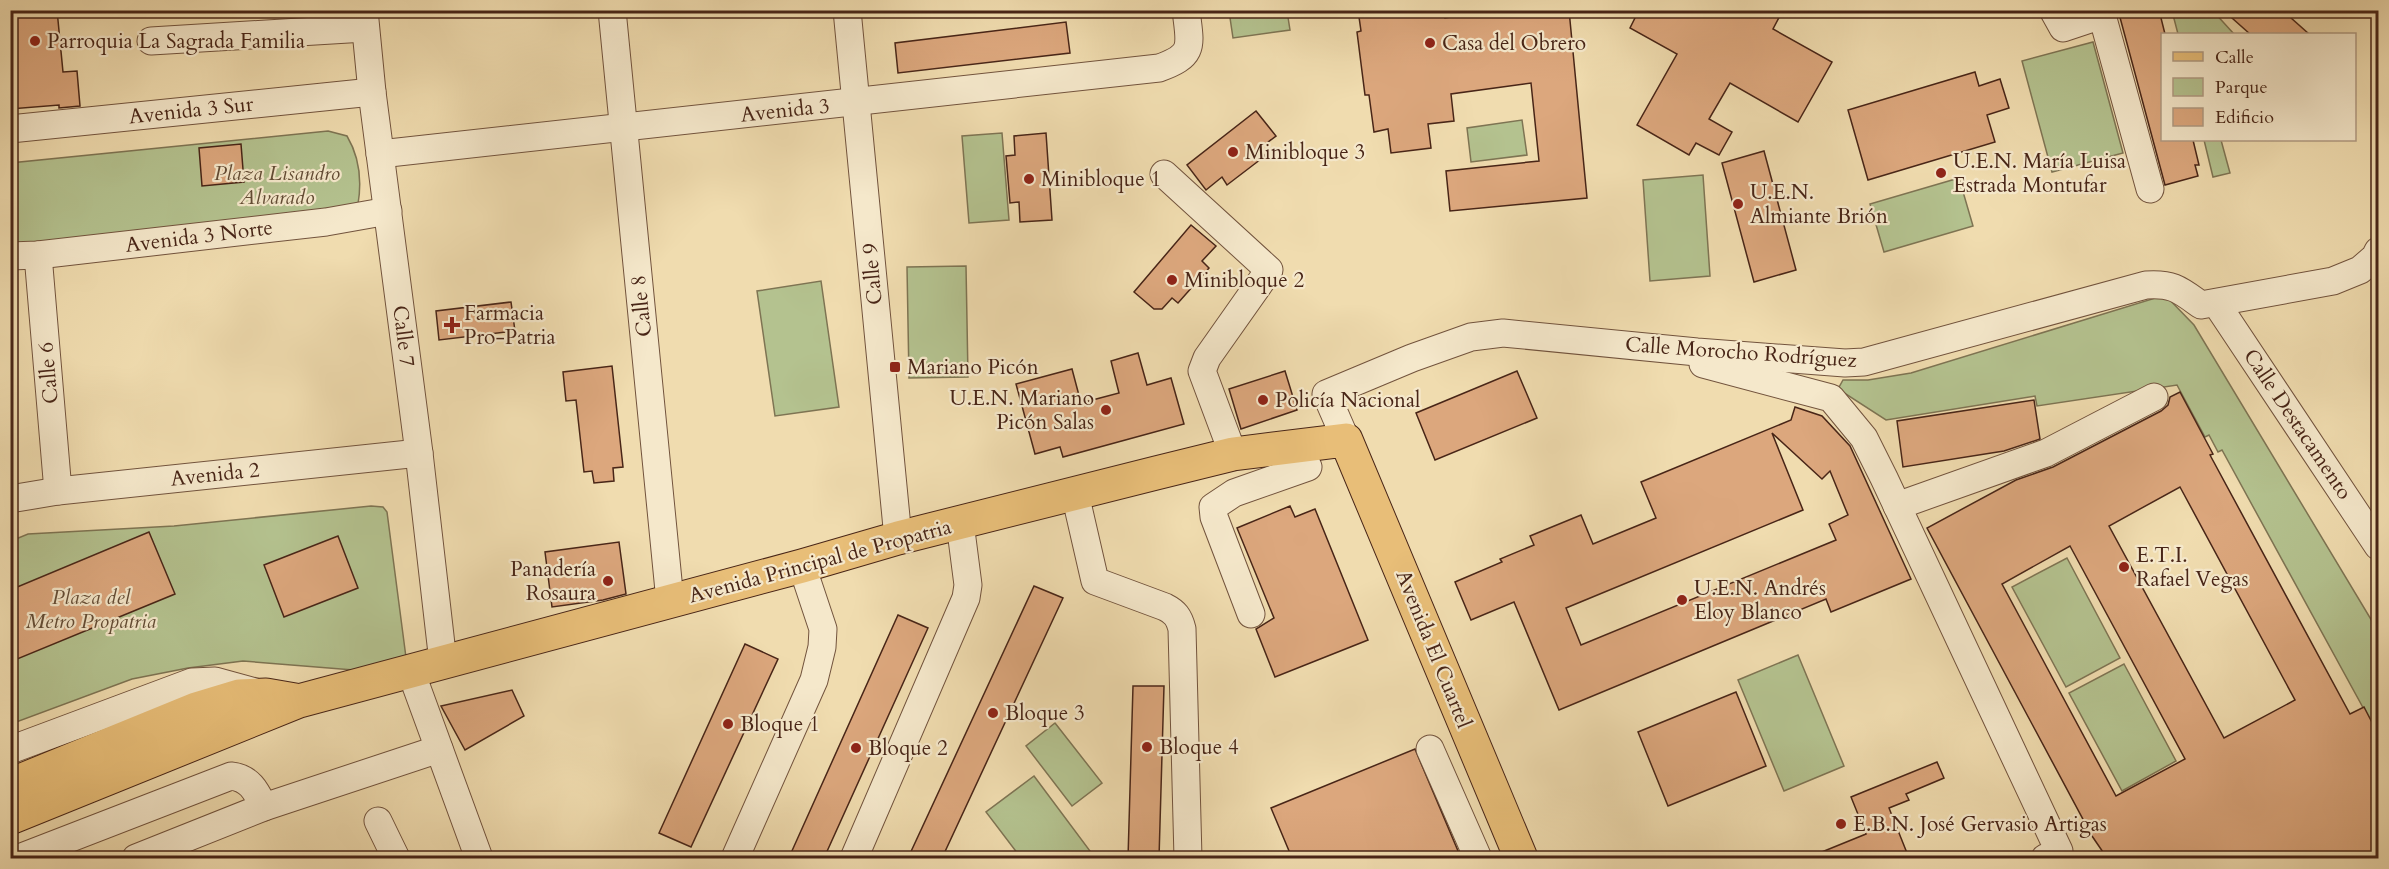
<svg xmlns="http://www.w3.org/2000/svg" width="2389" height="869" viewBox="0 0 2389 869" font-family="Cardo,serif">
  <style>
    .green { fill: #b4c28f; stroke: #7e7453; stroke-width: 1.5 }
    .building { fill: #dca77d; stroke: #482517; stroke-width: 1.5; fill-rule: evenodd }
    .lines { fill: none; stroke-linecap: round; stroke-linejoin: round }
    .minor-casing { stroke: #72533d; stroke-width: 29 }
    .major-casing { stroke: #482517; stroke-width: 35 }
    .minor { stroke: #f5e8cb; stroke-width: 27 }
    .major { stroke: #e8be78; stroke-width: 33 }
    .poi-dot { fill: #8f2418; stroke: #f5e8cb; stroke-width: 2 }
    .labels { text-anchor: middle; stroke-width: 4.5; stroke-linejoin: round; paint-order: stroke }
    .poi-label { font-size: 21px; fill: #482517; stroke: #f5e8cb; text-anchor: start }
    .street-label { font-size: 21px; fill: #482517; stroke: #f5e8cb }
    .park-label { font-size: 21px; font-style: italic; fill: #634c35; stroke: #f5e8cb }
  </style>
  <rect width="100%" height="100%" fill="#f0dcaf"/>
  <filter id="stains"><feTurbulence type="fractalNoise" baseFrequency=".00333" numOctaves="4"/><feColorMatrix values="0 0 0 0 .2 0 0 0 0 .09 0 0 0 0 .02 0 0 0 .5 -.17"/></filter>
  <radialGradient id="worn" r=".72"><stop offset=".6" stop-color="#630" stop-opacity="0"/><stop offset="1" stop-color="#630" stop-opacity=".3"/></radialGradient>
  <!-- green -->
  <g class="green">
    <path d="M1229 11H1287L1290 30 1233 38Z"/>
    <path d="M2172 11H2213L2234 34H2178Z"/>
    <path d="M2093 42 2123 153 2052 172 2022 61Z"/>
    <path d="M1522 120 1527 155 1471 162 1467 128Z"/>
    <path d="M328 131 347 136C360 158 362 180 358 204L11 253 10 163Z"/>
    <path d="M1002 133 1009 220 969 223 962 136Z"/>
    <path d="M2204 140H2221L2230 173 2213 177Z"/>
    <path d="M1703 175 1710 276 1650 281 1643 180Z"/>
    <path d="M1959 178 1973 226 1884 252 1870 204Z"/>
    <path d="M966 266 968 377 909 378 907 267Z"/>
    <path d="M821 281 839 407 775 416 757 291Z"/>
    <path d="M2165 295 2194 325 2378 631V735L2222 450 2218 452 2209 435 2205 437 2177 385 2037 406 2035 396 1886 420 1838 389 1843 380H1868L1911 373Z"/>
    <path d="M371 506 383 507 387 512 407 665 366 671 243 661 188 668 132 679 11 724V541L28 534 174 526Z"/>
    <path d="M2067 558 2120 658 2066 687 2012 587Z"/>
    <path d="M1798 655 1844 766 1784 791 1738 680Z"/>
    <path d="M2124 664 2176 761 2122 791 2069 693Z"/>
    <path d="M1055 723 1102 783 1072 806 1026 746Z"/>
    <path d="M1034 776 1090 851 1080 858H1021L986 812Z"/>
  </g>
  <!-- building -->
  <g class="building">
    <path d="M10 10H57L63 72 77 71 80 106 59 108V105L10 109Z"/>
    <path d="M1358 10H1444L1445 18 1497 10H1510L1511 16 1569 10 1587 198 1450 211 1446 171 1539 161 1531 83 1451 94 1454 121 1428 124 1431 148 1391 153 1388 129 1374 132 1369 95H1365L1357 32 1361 31Z"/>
    <path d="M1639 10H1783L1773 29 1832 62 1798 122 1730 83 1709 119 1732 132 1719 155 1696 143 1689 155 1637 125 1677 54 1630 28Z"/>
    <path d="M2118 10H2159L2165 34H2163V140H2193L2199 165H2195L2198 176 2165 185Z"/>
    <path d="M2223 10H2282L2309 34H2250Z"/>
    <path d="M1066 22 1070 53 898 73 895 43Z"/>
    <path d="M1975 72 1979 86 2000 79 2009 108 1987 115 1995 142 1868 180 1848 110Z"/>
    <path d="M1256 111 1276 136 1259 149 1265 156 1227 185 1222 177 1206 190 1187 165Z"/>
    <path d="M1046 133 1052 220 1020 222 1019 202 1010 203 1006 156 1015 155 1014 136Z"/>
    <path d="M241 144 244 182 202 186 199 148Z"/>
    <path d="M1764 151 1796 270 1754 282 1722 163Z"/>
    <path d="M1191 225 1216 246 1202 261 1209 268 1178 303 1172 298 1162 309H1154L1134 292Z"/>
    <path d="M511 302 515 331 439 340 436 311Z"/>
    <path d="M1138 353 1147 385 1171 378 1184 424 1063 457 1060 447 1035 454 1016 384 1072 369 1081 403 1119 393 1111 361Z"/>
    <path d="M612 366 623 467 613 468 614 481 594 483 592 471 584 472 576 400 566 401 563 372Z"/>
    <path d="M1285 371 1297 410 1241 429 1229 389Z"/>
    <path d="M1517 371 1537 418 1435 460 1416 413Z"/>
    <path d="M2180 392 2213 454 2210 455 2350 714 2364 707 2379 736V858H2107L2092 836 1927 528 2016 480 2053 467 2161 411 2168 405 2170 397ZM2180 487 2295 700 2224 738 2109 526ZM2070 546 2185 759 2116 796 2002 584Z"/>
    <path d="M2034 400 2040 439 2004 451 1903 467 1897 421Z"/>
    <path d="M1795 407 1822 416 1850 446 1911 579 1831 612 1826 599 1559 710 1514 602 1471 620 1455 582 1502 562 1500 559 1534 545 1530 536 1581 515 1593 544 1656 518 1641 482 1791 420ZM1772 433 1822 479 1830 471 1848 515 1829 524 1836 540 1581 645 1566 608 1803 510Z"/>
    <path d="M1290 506 1295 517 1315 509 1368 640 1275 677 1256 629 1274 618 1237 528Z"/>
    <path d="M149 532 175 594 10 662V590Z"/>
    <path d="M338 536 358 588 284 617 264 565Z"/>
    <path d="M619 542 626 594 603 600 552 607 545 552Z"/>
    <path d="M1034 586 1063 598 942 858H908Z"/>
    <path d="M898 615 928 628 824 858H804L791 853Z"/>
    <path d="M745 644 778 659 691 847 659 833Z"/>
    <path d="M1133 686H1164L1159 858H1128Z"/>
    <path d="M512 690 524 716 465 750 441 706Z"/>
    <path d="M1736 692 1766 766 1668 806 1638 732Z"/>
    <path d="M1415 749 1461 858H1292L1271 808Z"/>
    <path d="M1937 762 1944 778 1906 794 1909 800 1889 808 1909 858H1807L1866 834 1851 797Z"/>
  </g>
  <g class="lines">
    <!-- minor casing -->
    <g class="minor-casing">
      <g id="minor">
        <path d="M364 10 372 92 419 453 443 662"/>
        <path d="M612 10 670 601"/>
        <path d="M847 10 898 538"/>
        <path d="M2053 10 2063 28 2102 15 2150 189"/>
        <path d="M151 41 365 28"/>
        <path d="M10 129 372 92"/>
        <path d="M380 154 1159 68C1196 55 1190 45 1186 10"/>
        <path d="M1164 174 1269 270 1207 358 1202 371 1233 454"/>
        <path d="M38 255 58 491"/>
        <path d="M10 256 38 255 326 222 388 211"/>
        <path d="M2216 303 2378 546"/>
        <path d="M1703 364 1831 398 1864 438 1884 478 2059 851 2045 858"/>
        <path d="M1346 440 1326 394 1412 358 1471 337 1503 333 1697 352 1845 363 1864 362 2146 285C2173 283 2180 290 2201 305L2333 281 2360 270 2375 257 2378 251"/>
        <path d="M1075 494 1095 581 1165 607C1175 612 1179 617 1182 629L1188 858"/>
        <path d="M10 499 58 491 419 453"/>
        <path d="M1897 506 2046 453 2154 397"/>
        <path d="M1251 614 1214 517 1213 507 1234 493 1308 467"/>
        <path d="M411 672 479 858"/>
        <path d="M1430 749 1478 858"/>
        <path d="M10 750 192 682 215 681 259 693"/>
        <path d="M378 821 396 858"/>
        <path d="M19 858 231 776C250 778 256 791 264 807"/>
        <path d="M136 858 264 807 439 749"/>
        <path d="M735 858 814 680 822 647 823 629 802 566"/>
        <path d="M854 858 966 598 968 585 960 523"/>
      </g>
    </g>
    <!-- major casing -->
    <g class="major-casing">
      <g id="major">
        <path d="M10 785 196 709 239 696 266 695 295 700"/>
        <path d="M10 818 299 701 802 566 898 538 1156 473 1233 454 1346 440 1521 858"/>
      </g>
    </g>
    <!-- minor -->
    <use href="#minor" class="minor"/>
    <!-- major -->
    <use href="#major" class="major"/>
  </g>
  <!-- markers -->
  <g class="poi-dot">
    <circle cx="35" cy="41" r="6"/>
    <circle cx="1430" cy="43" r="6"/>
    <circle cx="1233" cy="152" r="6"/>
    <circle cx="1941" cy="173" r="6"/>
    <circle cx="1029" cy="179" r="6"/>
    <circle cx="1738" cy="204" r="6"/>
    <circle cx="1172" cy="280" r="6"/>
    <path d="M449 316h6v6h6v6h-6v6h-6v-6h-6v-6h6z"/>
    <rect x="889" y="361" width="12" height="12" rx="3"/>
    <circle cx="1263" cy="400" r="6"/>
    <circle cx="1106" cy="410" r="6"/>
    <circle cx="2124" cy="567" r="6"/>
    <circle cx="608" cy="581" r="6"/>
    <circle cx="1682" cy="600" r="6"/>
    <circle cx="993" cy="713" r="6"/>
    <circle cx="728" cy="724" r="6"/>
    <circle cx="1147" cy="747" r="6"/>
    <circle cx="856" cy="748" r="6"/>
    <circle cx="1841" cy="824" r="6"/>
  </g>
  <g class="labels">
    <!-- poi labels -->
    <g class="poi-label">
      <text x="47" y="48">Parroquia La Sagrada Familia</text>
      <text x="1442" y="50">Casa del Obrero</text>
      <text x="1245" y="159">Minibloque 3</text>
      <text x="1953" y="168">U.E.N. María Luisa<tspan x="1953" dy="24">Estrada Montufar</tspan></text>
      <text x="1041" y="186">Minibloque 1</text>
      <text x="1750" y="199">U.E.N.<tspan x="1750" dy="24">Almiante Brión</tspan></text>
      <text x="1184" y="287">Minibloque 2</text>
      <text x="464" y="320">Farmacia<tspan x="464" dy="24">Pro-Patria</tspan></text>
      <text x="907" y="374">Mariano Picón</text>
      <text x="1094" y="405" text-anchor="end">U.E.N. Mariano<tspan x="1094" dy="24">Picón Salas</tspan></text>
      <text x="1275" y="407">Policía Nacional</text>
      <text x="2136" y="562">E.T.I.<tspan x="2136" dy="24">Rafael Vegas</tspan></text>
      <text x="596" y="576" text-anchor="end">Panadería<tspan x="596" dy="24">Rosaura</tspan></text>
      <text x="1694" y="595">U.E.N. Andrés<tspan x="1694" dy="24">Eloy Blanco</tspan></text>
      <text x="1005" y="720">Bloque 3</text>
      <text x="740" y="731">Bloque 1</text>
      <text x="1159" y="754">Bloque 4</text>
      <text x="868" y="755">Bloque 2</text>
      <text x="1853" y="831">E.B.N. José Gervasio Artigas</text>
    </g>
    <!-- street labels -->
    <g class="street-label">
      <text transform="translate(191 110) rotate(-6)" y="7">Avenida 3 Sur</text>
      <text transform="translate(785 110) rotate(-6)" y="7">Avenida 3</text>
      <text transform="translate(199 236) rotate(-7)" y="7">Avenida 3 Norte</text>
      <text transform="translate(872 274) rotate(-95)" y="7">Calle 9</text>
      <text transform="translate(641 306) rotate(-96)" y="7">Calle 8</text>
      <text transform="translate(404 336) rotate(83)" y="7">Calle 7</text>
      <text transform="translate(1741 352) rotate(4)" y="7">Calle Morocho Rodríguez</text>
      <text transform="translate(48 373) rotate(-95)" y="7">Calle 6</text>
      <text transform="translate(2298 424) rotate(56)" y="7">Calle Destacamento</text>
      <text transform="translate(215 474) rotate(-6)" y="7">Avenida 2</text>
      <text transform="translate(820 561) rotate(-15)" y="7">Avenida Principal de Propatria</text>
      <text transform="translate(1434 649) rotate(68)" y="7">Avenida El Cuartel</text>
    </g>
    <!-- park labels -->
    <g class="park-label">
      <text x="277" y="180">Plaza Lisandro<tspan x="277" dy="24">Alvarado</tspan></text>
      <text x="91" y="604">Plaza del<tspan x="91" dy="24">Metro Propatria</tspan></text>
    </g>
  </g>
  <!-- margin -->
  <rect width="2389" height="869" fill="none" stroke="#f0dcaf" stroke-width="36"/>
  <rect x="12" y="12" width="2365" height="845" fill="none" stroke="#482517" stroke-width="3"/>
  <rect x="18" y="18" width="2353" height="833" fill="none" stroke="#482517" stroke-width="1.5"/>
  <!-- legend -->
  <rect x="2161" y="33" width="195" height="108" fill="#f5e8cb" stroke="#b09a83" stroke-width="1.5"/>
  <rect x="2173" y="52" width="30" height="9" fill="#e8be78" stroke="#b09a83" stroke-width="1.5"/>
  <text x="2215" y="63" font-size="18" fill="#482517">Calle</text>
  <rect x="2173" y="78" width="30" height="18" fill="#b4c28f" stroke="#b09a83" stroke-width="1.5"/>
  <text x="2215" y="93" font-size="18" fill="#482517">Parque</text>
  <rect x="2173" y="108" width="30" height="18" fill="#dca77d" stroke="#b09a83" stroke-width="1.5"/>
  <text x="2215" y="123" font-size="18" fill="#482517">Edificio</text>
  <rect width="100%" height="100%" filter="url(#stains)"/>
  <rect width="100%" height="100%" fill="url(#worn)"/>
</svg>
